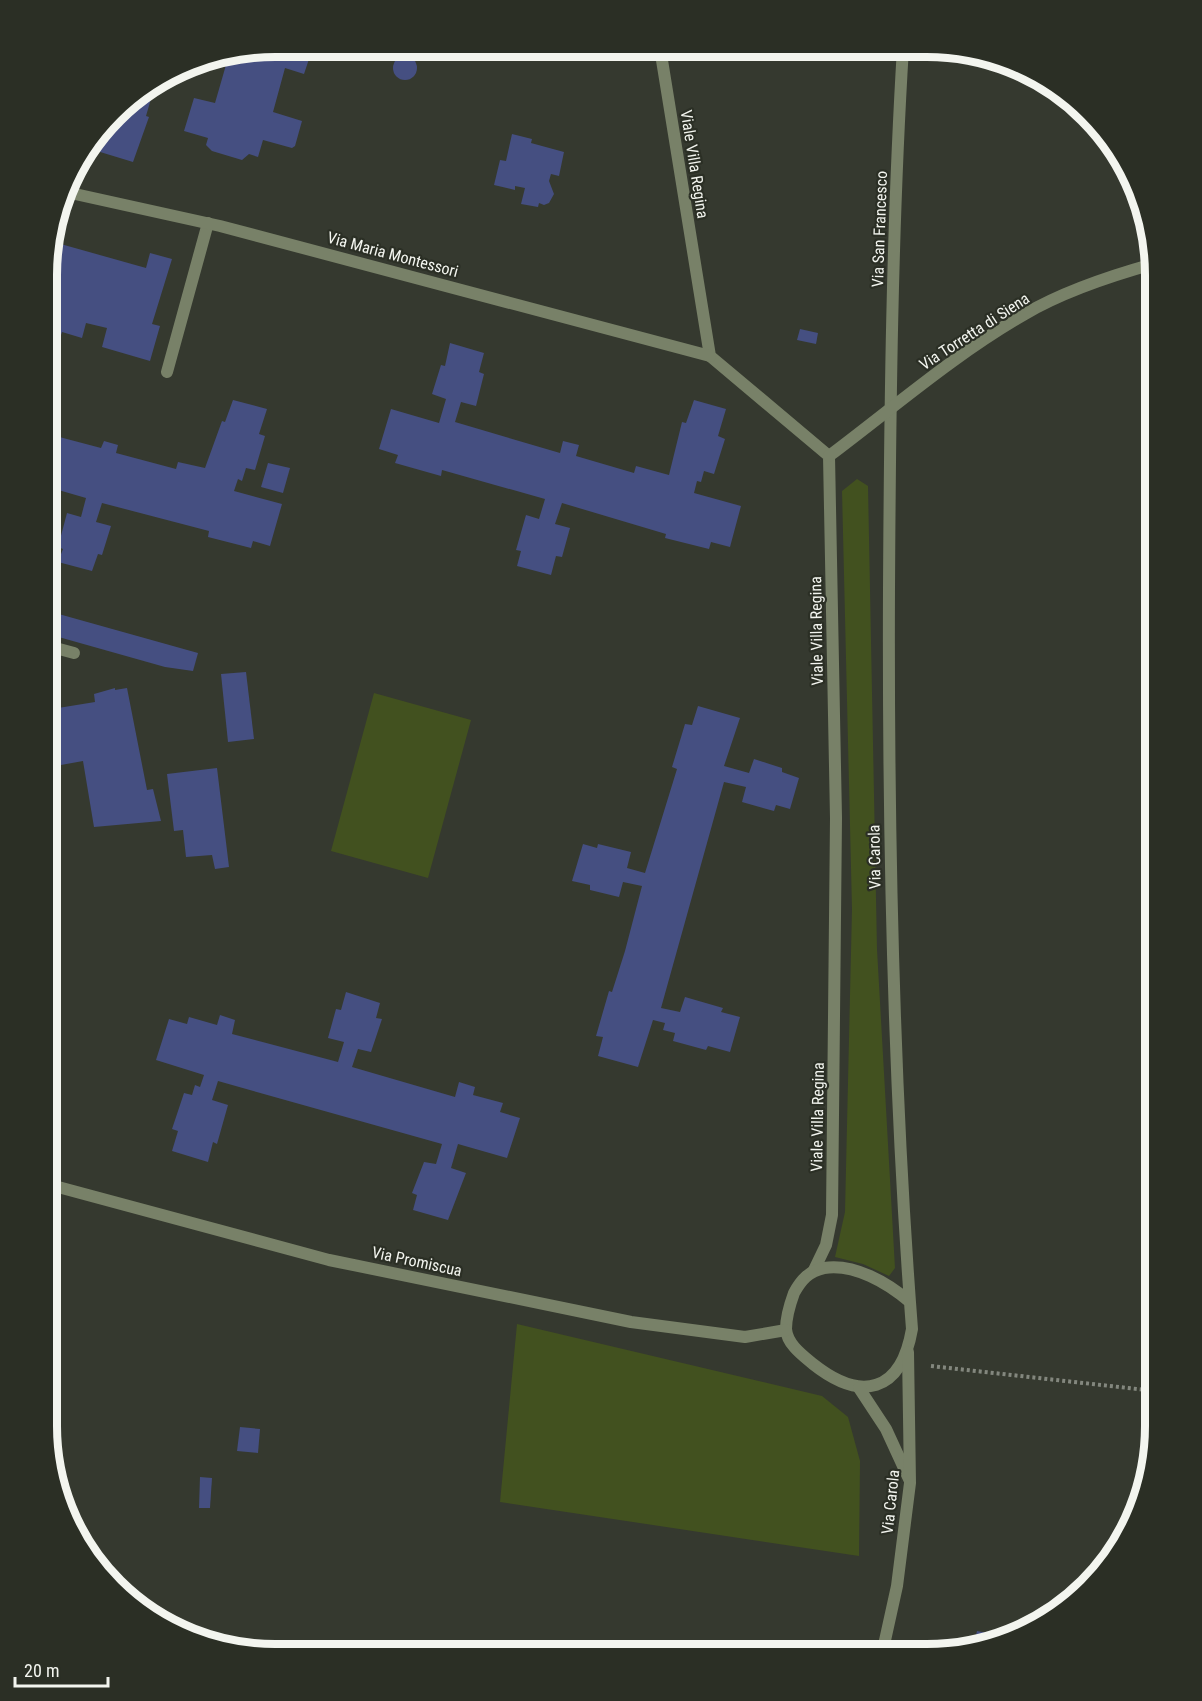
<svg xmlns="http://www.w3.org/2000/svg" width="1202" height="1701" viewBox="0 0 1202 1701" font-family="'Roboto Condensed',sans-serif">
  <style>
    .green { fill: #42511f }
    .building { fill: #454f81 }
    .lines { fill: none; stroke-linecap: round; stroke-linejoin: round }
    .path { stroke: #83877e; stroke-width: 4; stroke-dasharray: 3 3; stroke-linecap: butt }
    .service { stroke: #788168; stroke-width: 12 }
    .minor { stroke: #788168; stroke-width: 12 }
    .labels { text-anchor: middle; stroke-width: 4.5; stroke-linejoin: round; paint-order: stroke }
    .street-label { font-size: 16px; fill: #f3f5ef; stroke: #2b2f25 }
    .rim { fill: none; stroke: #f3f5ef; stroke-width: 8 }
  </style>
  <rect width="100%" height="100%" fill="#35392f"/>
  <!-- green -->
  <g class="green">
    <path d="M857 479 868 486 877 949 895 1268 889 1276 863 1264 835 1257 845 1212 852 909 842 491Z"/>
    <path d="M374 693 471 720 428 878 331 851Z"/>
    <path d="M517 1324 822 1396 848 1417 860 1461 859 1556 500 1502Z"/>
  </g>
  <!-- building -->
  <g class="building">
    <path d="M275 46 313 47 304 74 285 68 273 112 302 121 295 146 292 148 263 140 258 157 249 154 242 160 212 151 206 145 208 138 184 131 194 98 215 103 228 58 220 55Z"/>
    <circle cx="405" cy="68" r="12"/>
    <path d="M155 85 146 116 149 117 133 162 87 148 124 103Z"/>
    <path d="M512 134 532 139 531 143 564 152 559 176 551 174 549 181 554 194 549 203 544 205 539 203 538 207 521 204 525 188 515 186V190L494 185 500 160 506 161Z"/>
    <path d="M50 241 146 268 150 253 172 259 152 324 160 326 150 361 102 347 107 328 86 323 82 338 62 332 61 335 48 332Z"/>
    <path d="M800 329 818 333 816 344 797 340Z"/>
    <path d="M450 343 484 353 479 372 484 374 476 406 461 402 455 422 560 453 563 441 579 445 576 456 634 473 636 466 669 475 682 422 686 423 694 400 726 409 718 436 725 439 714 474 704 471 701 482 697 481 694 493 741 506 730 547 711 542 709 549 665 538 666 534 562 503 555 524 570 528 562 557 556 556 551 575 517 566 521 551 516 550 526 515 539 519 545 499 442 470 441 476 395 463 398 455 379 449 391 409 439 423 446 399 432 394 441 365 445 366Z"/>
    <path d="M233 400 267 409 259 434 265 436 255 470 246 468 242 481 238 479 234 491 282 504 270 546 253 541 251 548 208 537 209 531 102 503 96 522 111 526 102 555 98 554 92 571 58 562 63 549 58 547 67 513 81 517 86 498 48 487V434L101 448 104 441 118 445 116 453 176 469 178 462 205 468 222 421 225 422Z"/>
    <path d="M268 463 290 468 283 493 261 487Z"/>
    <path d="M48 611 198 653 193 671 165 667 48 634Z"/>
    <path d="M246 672 254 739 228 742 221 674Z"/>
    <path d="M115 688V690L127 688 147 790 153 789 161 821 94 827 83 761 61 765 52 709 95 702 94 694Z"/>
    <path d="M698 706 740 718 724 766 749 773 754 759 782 768V772L799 778 790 809 776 805 774 811 742 802 746 787 724 782 661 1008 680 1012 685 997 723 1008 721 1012 740 1017 730 1052 708 1046 706 1050 673 1041 675 1033 663 1030 665 1023 653 1020 638 1067 598 1056 603 1037 596 1036 609 991 612 992 625 951 642 886 623 882 619 897 590 890V885L572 881 583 844 597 848 598 844 631 852 627 868 645 873 677 769 672 767 685 724 692 725Z"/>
    <path d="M217 768 229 867 215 869 212 855 186 857 183 830 174 831 167 774Z"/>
    <path d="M346 992 380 1003 376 1018 382 1019 371 1052 358 1049 352 1067 455 1097 459 1082 475 1087 473 1095 503 1103 500 1112 520 1118 507 1158 458 1144 451 1168 466 1173 448 1220 413 1210 417 1195 412 1193 424 1162 436 1164 442 1144 218 1081 212 1100 228 1105 217 1144 213 1142 208 1162 172 1151 178 1131 172 1129 184 1093 192 1095 195 1085 200 1087 204 1075 156 1060 169 1019 187 1024 189 1017 217 1025 220 1015 235 1020 232 1034 338 1062 344 1042 328 1038 336 1009 341 1010Z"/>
    <path d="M240 1427 260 1429 258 1453 237 1451Z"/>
    <path d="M200 1477 212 1478 210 1508H199Z"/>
    <path d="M977 1631 998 1635V1638L974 1644Z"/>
  </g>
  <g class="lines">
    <!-- path -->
    <path class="path" d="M931 1366 1155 1391"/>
    <!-- service -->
    <g class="service">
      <path d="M167 372 208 223"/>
      <path d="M48 646 74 653"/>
    </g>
    <!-- minor -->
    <g class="minor">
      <path d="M660 48 710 356 829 456 836 818 832 1215 826 1245 814 1270"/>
      <path d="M903 48C892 228 890 409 889 589 888 836 893 1083 912 1329 901 1393 861 1402 813 1364 802 1355 787 1344 786 1329 786 1317 790 1304 794 1293 801 1280 809 1271 824 1268 854 1263 888 1283 910 1302"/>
      <path d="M66 192 220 226 710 356"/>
      <path d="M829 456C893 408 955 354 1025 314 1064 291 1110 276 1153 264"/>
      <path d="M47 1184 329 1260 631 1322 745 1337 786 1330"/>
      <path d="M859 1388 886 1429 909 1479"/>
      <path d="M882 1654 897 1586 910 1483 908 1352"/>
    </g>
  </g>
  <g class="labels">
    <!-- street labels -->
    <g class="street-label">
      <text transform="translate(695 164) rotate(81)" y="6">Viale Villa Regina</text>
      <text transform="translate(879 229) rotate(-88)" y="6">Via San Francesco</text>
      <text transform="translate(393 254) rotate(15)" y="6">Via Maria Montessori</text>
      <text transform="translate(974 331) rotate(-33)" y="6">Via Torretta di Siena</text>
      <text transform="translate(816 631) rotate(-91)" y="6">Viale Villa Regina</text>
      <text transform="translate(874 857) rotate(-91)" y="6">Via Carola</text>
      <text transform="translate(817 1117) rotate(-89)" y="6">Viale Villa Regina</text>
      <text transform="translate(417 1261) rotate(12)" y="6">Via Promiscua</text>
      <text transform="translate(890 1502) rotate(-84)" y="6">Via Carola</text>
    </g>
  </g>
  <!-- crop -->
  <path d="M0 0H1202V1701H0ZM275 57H927A218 218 0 0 1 1145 275V1426A218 218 0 0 1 927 1644H275A218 218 0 0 1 57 1426V275A218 218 0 0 1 275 57Z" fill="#2b2f25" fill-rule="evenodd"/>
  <path class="rim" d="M275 57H927A218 218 0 0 1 1145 275V1426A218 218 0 0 1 927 1644H275A218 218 0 0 1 57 1426V275A218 218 0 0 1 275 57Z"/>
  <!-- scale -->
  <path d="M15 1677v9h93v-9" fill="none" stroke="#f3f5ef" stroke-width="3"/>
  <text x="24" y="1677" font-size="18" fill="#f3f5ef" stroke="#2b2f25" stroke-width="4.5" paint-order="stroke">20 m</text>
</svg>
